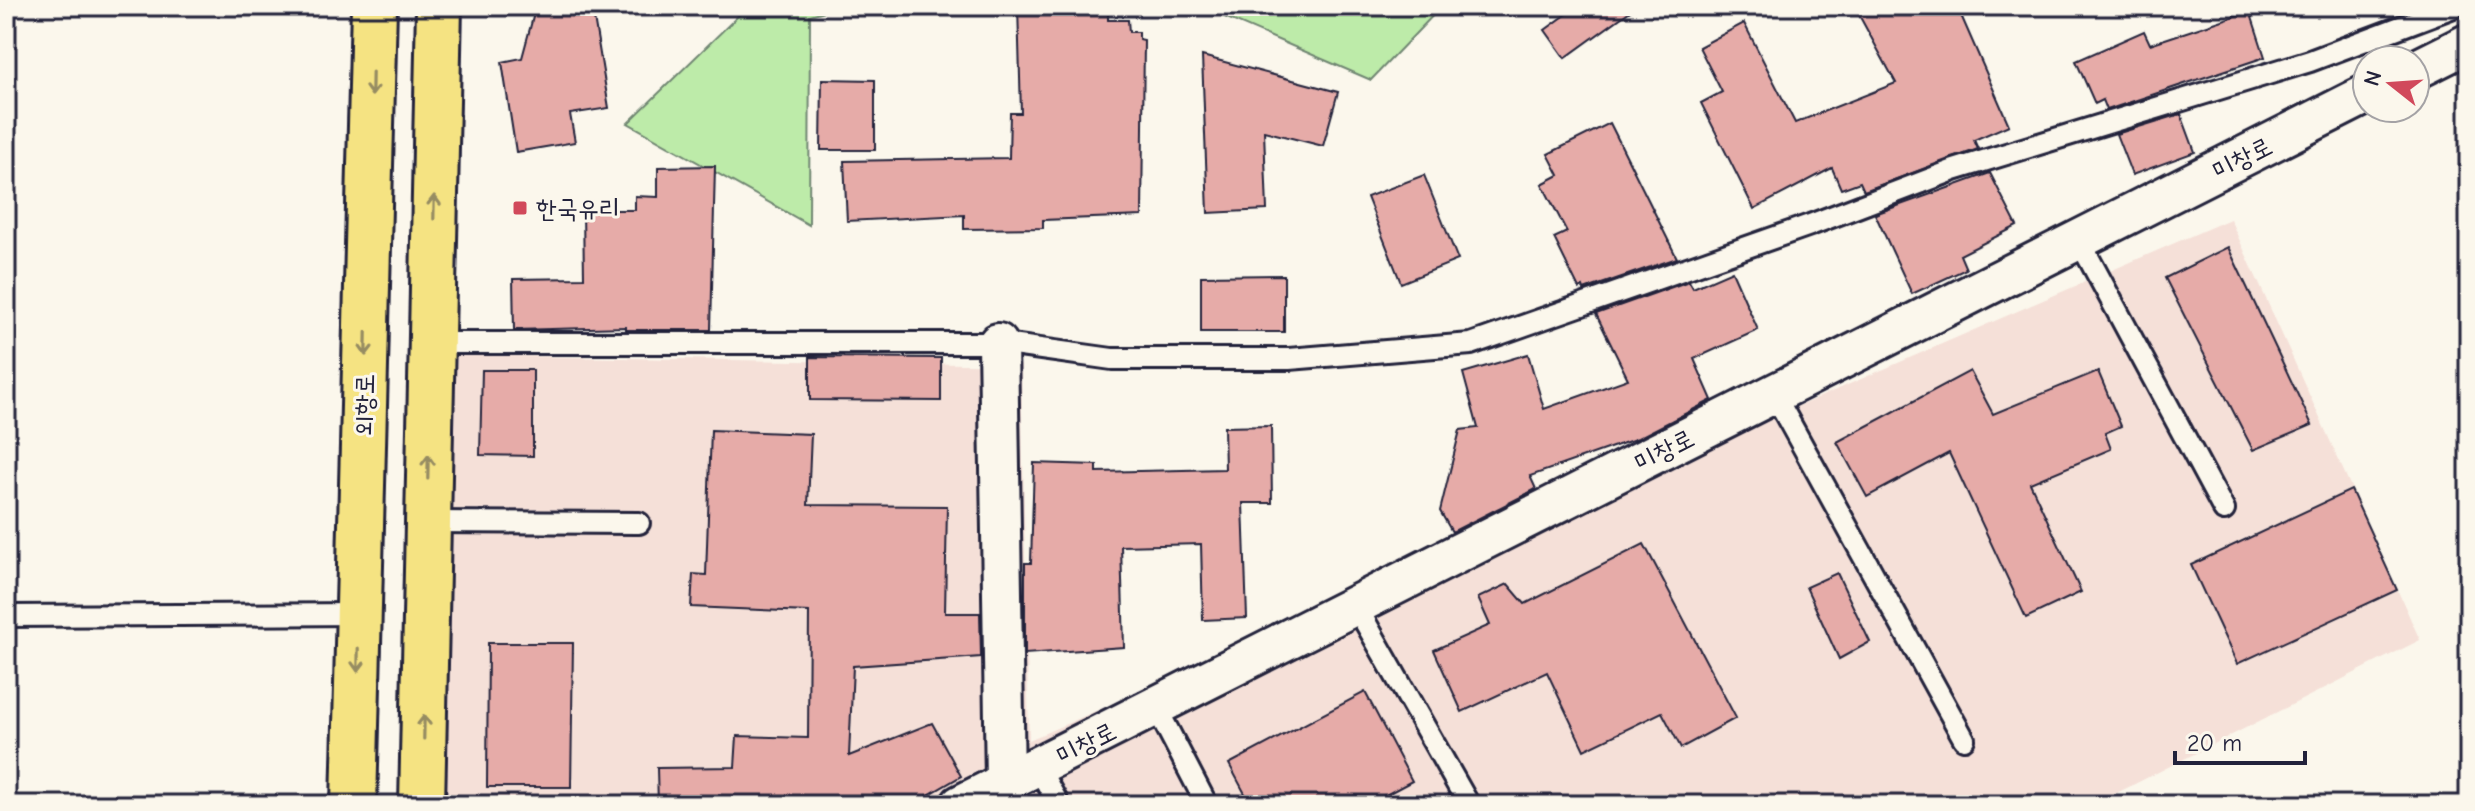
<svg xmlns="http://www.w3.org/2000/svg" width="2475" height="811" viewBox="0 0 2475 811" font-family="'Comic Neue','Poor Story',sans-serif">
  <style>
    .built { fill: #f5e0d8 }
    .green { fill: #bdeba9; stroke: #708672; stroke-width: 2 }
    .building { fill: #e6aba8; stroke: #22223b; stroke-width: 2 }
    .lines { fill: none; stroke-linecap: round; stroke-linejoin: round }
    .service-casing { stroke: #22223b; stroke-width: 26 }
    .minor-casing { stroke: #22223b; stroke-width: 44 }
    .primary-casing { stroke: #22223b; stroke-width: 50 }
    .service { stroke: #fbf7ec; stroke-width: 20 }
    .minor { stroke: #fbf7ec; stroke-width: 38 }
    .primary { stroke: #f5e382; stroke-width: 44 }
    .oneway { stroke: #968c62 }
    .poi-dot { fill: #d1495b; stroke: #fbf7ec; stroke-width: 3 }
    .labels { text-anchor: middle; stroke-width: 6; stroke-linejoin: round; paint-order: stroke }
    .street-label { font-size: 26px; fill: #22223b; stroke: #fbf7ec }
    .poi-label { font-size: 26px; fill: #22223b; stroke: #fbf7ec; text-anchor: start }
  </style>
  <rect width="100%" height="100%" fill="#fbf7ec"/>
  <filter id="ink" filterUnits="userSpaceOnUse"><feTurbulence type="fractalNoise" baseFrequency=".0125" numOctaves="2"/><feDisplacementMap in="SourceGraphic" scale="16" xChannelSelector="R" yChannelSelector="G"/><feConvolveMatrix kernelMatrix="1 2 1 2 8 2 1 2 1" color-interpolation-filters="sRGB"/></filter>
  <g filter="url(#ink)">
    <!-- built -->
    <path class="built" d="M2230 219 2420 640 2093 805H444L451 355 1021 365 1029 740Z"/>
    <!-- green -->
    <g class="green">
      <path d="M726 6H843L810 15 809 225 628 123 740 14Z"/>
      <path d="M1199 6H1442L1371 80Z"/>
    </g>
    <!-- building -->
    <g class="building">
      <path d="M536 6H592L609 108 570 114 575 142 516 152 502 62 522 58Z"/>
      <path d="M1018 6H1108V20H1128L1129 32H1139V39L1144 40 1142 216 1043 220V228L964 229V215L847 221 844 161 1009 158 1010 113H1021Z"/>
      <path d="M1578 6H1637L1565 58 1545 30Z"/>
      <path d="M1854 6H1957L2009 125 1974 140 1978 149 1864 191 1860 182 1841 189 1832 168 1754 209 1701 103 1722 92 1699 47 1744 23 1795 123 1896 83Z"/>
      <path d="M2250 11 2265 57 2107 110 2103 100 2095 104 2076 61 2144 31 2150 44Z"/>
      <path d="M1202 56 1338 92 1323 146 1264 131 1267 210 1208 213Z"/>
      <path d="M822 79 875 80V150H821Z"/>
      <path d="M2181 114 2195 152 2132 175 2116 134Z"/>
      <path d="M1610 123 1677 258 1584 290 1583 287 1579 289 1554 238 1567 232 1542 184 1559 175 1548 154Z"/>
      <path d="M715 166 711 330H626V327L514 330 513 279 584 278 583 210H635V196L658 197V167Z"/>
      <path d="M1990 173 2017 226 1960 255 1966 269 1912 294 1875 214Z"/>
      <path d="M1424 175 1458 260 1401 283 1367 197Z"/>
      <path d="M2228 247 2312 425 2253 450 2165 278Z"/>
      <path d="M1732 271 1758 330 1694 359 1712 400 1638 438 1530 476 1536 489 1452 532 1440 511 1460 430 1478 428 1463 373 1528 354 1544 409 1628 379 1596 314 1689 281 1693 288Z"/>
      <path d="M1284 275V332H1201V276Z"/>
      <path d="M810 357 941 358V401L810 400Z"/>
      <path d="M482 370H533V456L480 455Z"/>
      <path d="M1970 371 1993 414 2098 371 2121 426 2105 433 2111 449 2030 483 2081 592 2026 618 1949 453 1867 497 1837 442Z"/>
      <path d="M1271 426 1272 503H1243L1247 618 1203 620 1201 544 1121 546 1124 647 1025 654V563H1031L1034 463 1097 465V472L1225 469 1224 427Z"/>
      <path d="M711 430 811 434 808 505 947 506 945 613H980L981 657 853 666 849 756 932 723 961 776 911 805H658L657 768 735 767 737 736 808 738 809 612 691 607 693 574 706 575Z"/>
      <path d="M2351 490 2397 590 2237 664 2191 565Z"/>
      <path d="M1644 544 1736 718 1681 748 1662 712 1584 750 1547 672 1462 712 1434 650 1490 625 1478 598 1508 584 1525 604Z"/>
      <path d="M1837 573 1870 642 1839 659 1806 587Z"/>
      <path d="M488 643H573L571 787H487Z"/>
      <path d="M1365 692 1412 781 1367 805H1251L1229 764Z"/>
    </g>
    <g class="lines">
      <!-- service casing -->
      <g class="service-casing">
        <g id="service">
          <path d="M2079 240 2224 510"/>
          <path d="M431 343H998L1112 359H1289L1471 344 1810 225 1954 170 2310 61 2456 6"/>
          <path d="M1774 394 1964 739"/>
          <path d="M428 522 639 523"/>
          <path d="M1356 606 1469 805"/>
          <path d="M6 616 359 614"/>
          <path d="M1156 707 1207 805"/>
          <path d="M1038 767 1059 805"/>
        </g>
      </g>
      <!-- minor casing -->
      <g class="minor-casing">
        <g id="minor">
          <path d="M2415 70 2469 43"/>
          <path d="M998 343 1005 782"/>
          <path d="M960 805 2367 94"/>
        </g>
      </g>
      <!-- primary casing -->
      <g class="primary-casing">
        <g id="primary">
          <path d="M354 805 374 6"/>
          <path d="M422 805 439 6"/>
        </g>
      </g>
      <!-- service -->
      <use href="#service" class="service"/>
      <!-- minor -->
      <use href="#minor" class="minor"/>
      <!-- primary -->
      <use href="#primary" class="primary"/>
    </g>
    <!-- one-way arrows -->
    <defs><path id="oneway-shaft" d="M-6 0H5M1.5-3L5.5 0L1.5 3" fill="none" stroke-width="1.6" stroke-linecap="round" stroke-linejoin="round" transform="scale(2)"/></defs>
    <g class="oneway">
      <use href="#oneway-shaft" transform="translate(372 84) rotate(91)"/>
      <use href="#oneway-shaft" transform="translate(434 207) rotate(-89)"/>
      <use href="#oneway-shaft" transform="translate(366 344) rotate(91)"/>
      <use href="#oneway-shaft" transform="translate(428 467) rotate(-89)"/>
      <use href="#oneway-shaft" transform="translate(358 660) rotate(91)"/>
      <use href="#oneway-shaft" transform="translate(424 727) rotate(-89)"/>
    </g>
  </g>
  <!-- markers -->
  <rect class="poi-dot" x="512" y="200" width="16" height="16" rx="4"/>
  <g class="labels">
    <!-- street labels -->
    <g class="street-label">
      <text transform="translate(2242 158) rotate(-27)" y="9">미창로</text>
      <text transform="translate(364 405) rotate(-89)" y="9">외항로</text>
      <text transform="translate(1664 450) rotate(-27)" y="9">미창로</text>
      <text transform="translate(1086 743) rotate(-27)" y="9">미창로</text>
    </g>
    <!-- poi labels -->
    <g class="poi-label">
      <text x="536" y="217">한국유리</text>
    </g>
  </g>
  <!-- margin -->
  <rect width="2475" height="811" fill="none" stroke="#fbf7ec" stroke-width="32"/>
  <rect x="16" y="16" width="2443" height="779" fill="none" stroke="#22223b" stroke-width="3" filter="url(#ink)"/>
  <!-- north arrow -->
  <g transform="translate(2391 84) rotate(287)"><circle r="38" fill="#fbf7ec" stroke="#a4a2a5" stroke-width="2"/>
  <path d="M0-6L14 30L0 20L-14 30Z" fill="#d1495b"/>
  <text y="-12" font-size="22" font-weight="bold" text-anchor="middle" fill="#22223b">N</text>
  </g>
  <!-- scale -->
  <path d="M2175 751v12h130v-12" fill="none" stroke="#22223b" stroke-width="4"/>
  <text x="2187" y="751" font-size="24" fill="#22223b" stroke="#fbf7ec" stroke-width="6" paint-order="stroke">20 m</text>
</svg>
